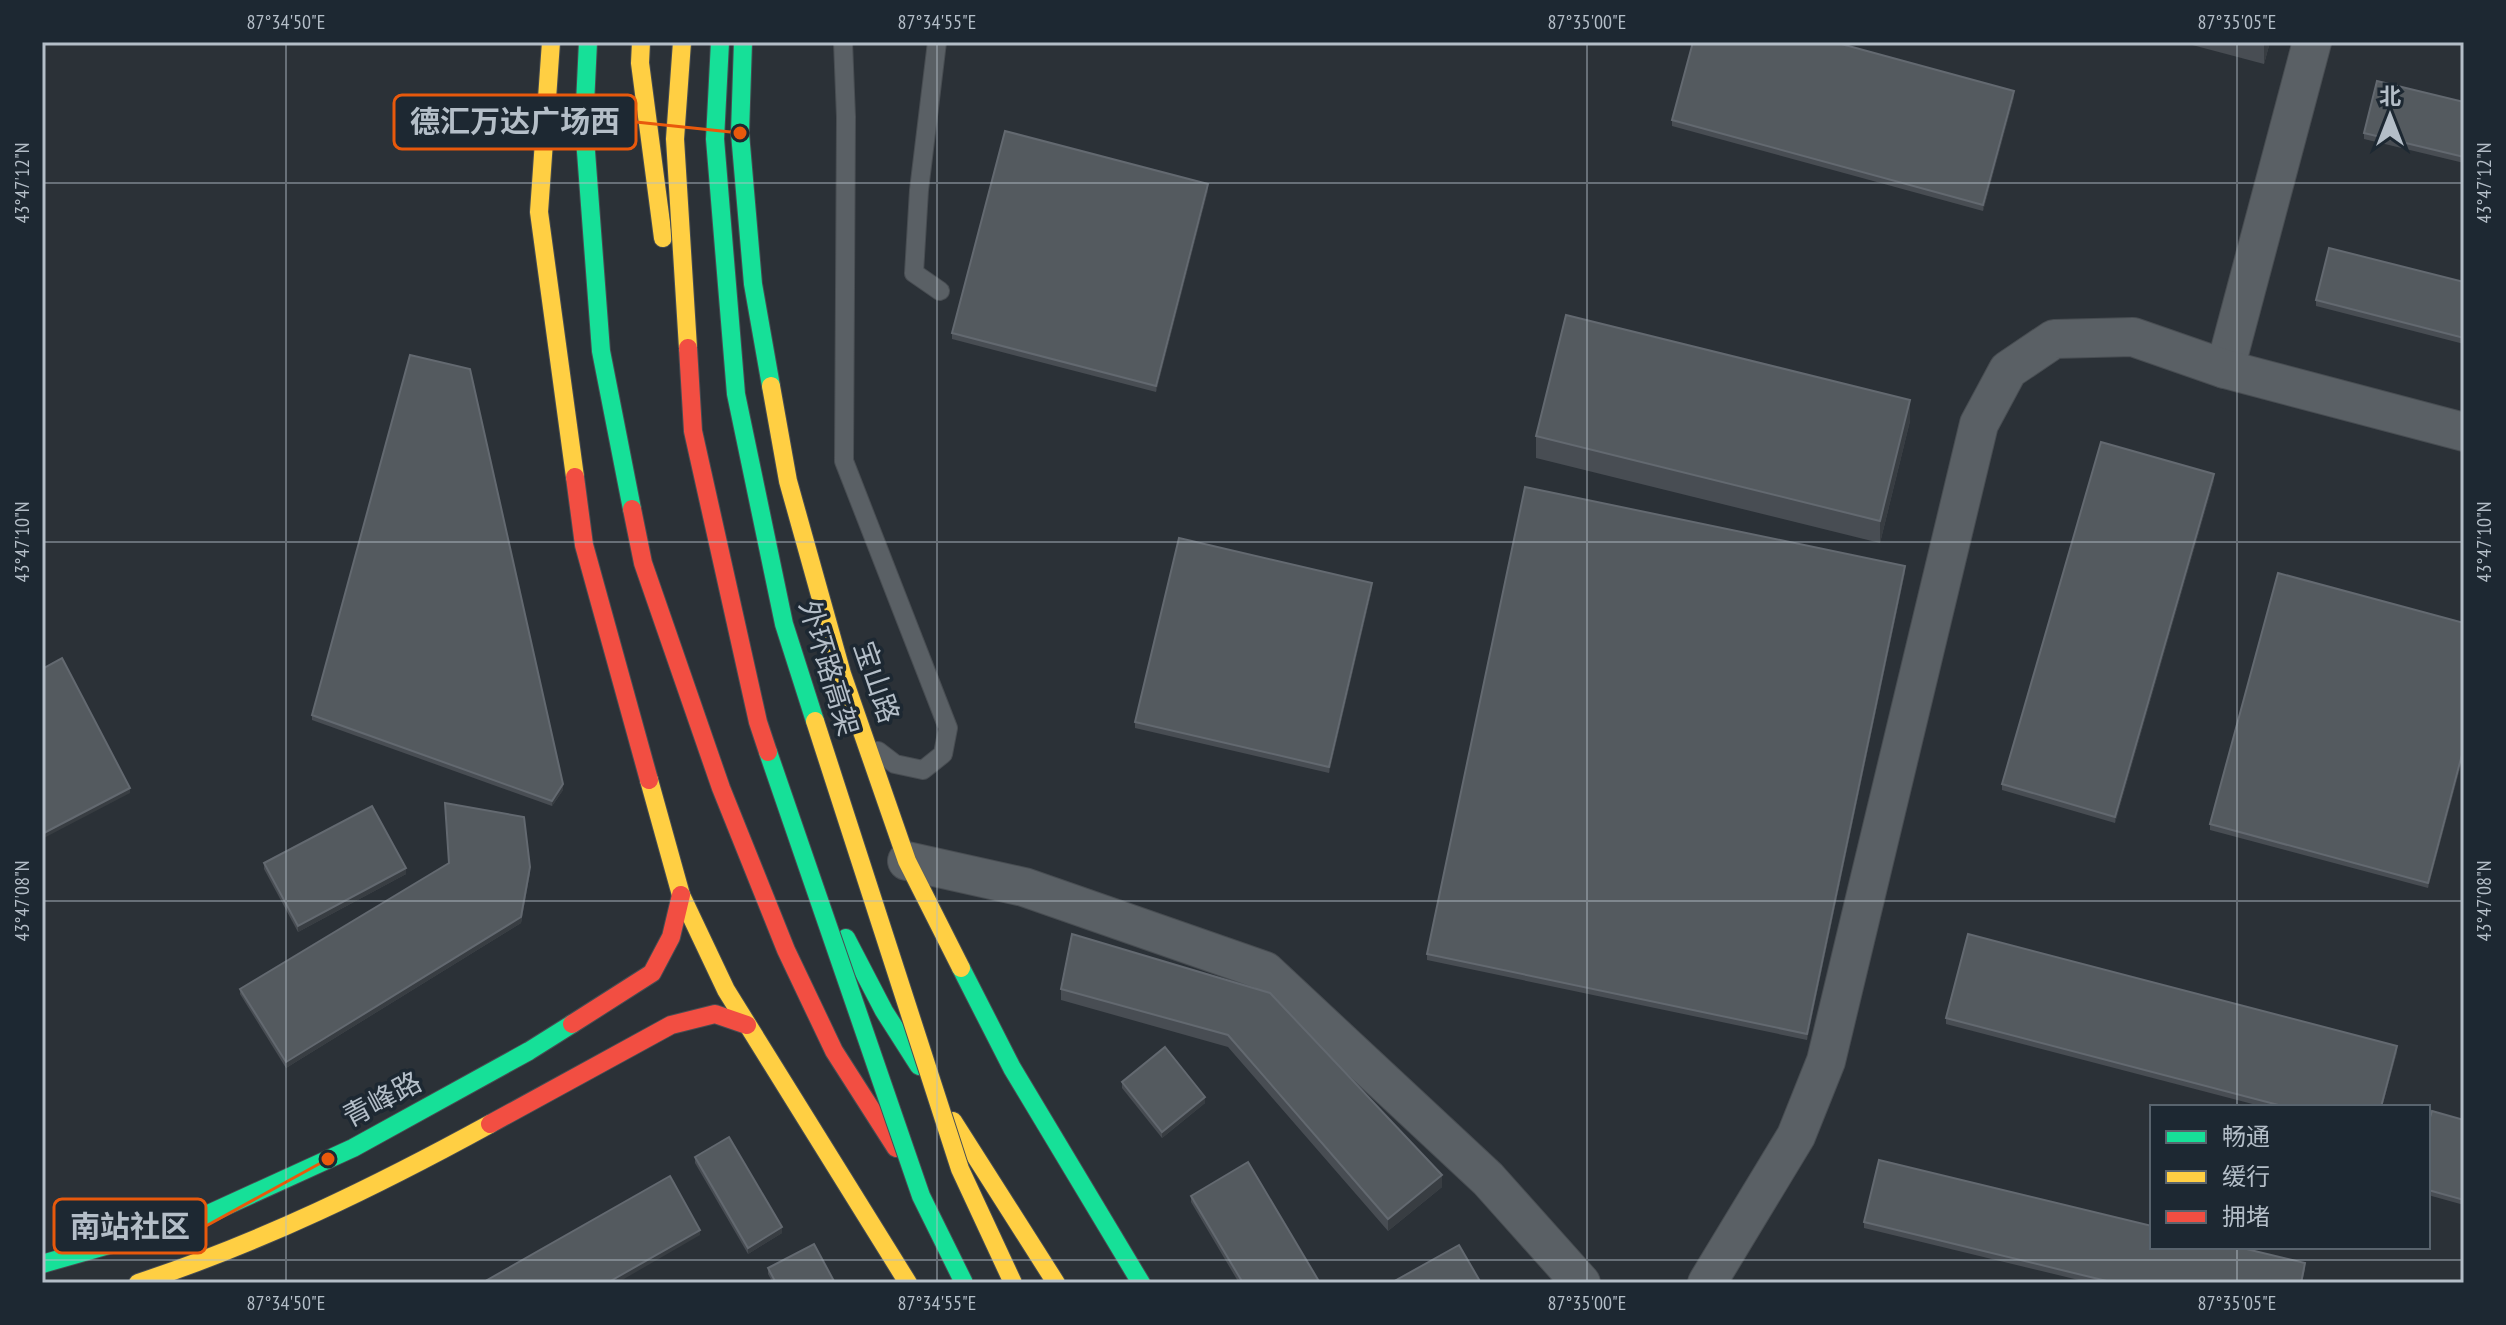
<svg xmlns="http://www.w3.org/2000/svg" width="2506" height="1325" viewBox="0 0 2506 1325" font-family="'PT Sans Narrow','Noto Sans SC',sans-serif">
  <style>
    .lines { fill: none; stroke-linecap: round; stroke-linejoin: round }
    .lane-casing { stroke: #484d52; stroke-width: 20 }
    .street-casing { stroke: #484d52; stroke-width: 40 }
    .fast-casing { stroke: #484d52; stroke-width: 20 }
    .slow-casing { stroke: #484d52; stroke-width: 20 }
    .jam-casing { stroke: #484d52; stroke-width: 20 }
    .lane { stroke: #5a6065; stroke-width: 18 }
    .street { stroke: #5a6065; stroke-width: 38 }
    .fast { stroke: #16e098; stroke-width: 18 }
    .slow { stroke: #ffcf43; stroke-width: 18 }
    .jam { stroke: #f24e42; stroke-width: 18 }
    .fast-bridge-casing { stroke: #474d53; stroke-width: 20; stroke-linecap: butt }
    .slow-bridge-casing { stroke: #474d53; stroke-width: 20; stroke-linecap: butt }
    .jam-bridge-casing { stroke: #474d53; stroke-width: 20; stroke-linecap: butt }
    .fast-bridge { stroke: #16e098; stroke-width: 18 }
    .slow-bridge { stroke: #ffcf43; stroke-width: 18 }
    .jam-bridge { stroke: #f24e42; stroke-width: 18 }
    .wall { fill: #484d53 }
    .shaded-wall { fill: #383d42 }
    .building { fill: #545a5f; stroke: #636970; stroke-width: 2 }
    .ticks { fill: none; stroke: #b4bec8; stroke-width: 2; stroke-opacity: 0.45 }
    .labels { text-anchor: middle; stroke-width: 7; stroke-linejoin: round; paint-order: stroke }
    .street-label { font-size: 28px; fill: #b4bec8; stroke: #1d2832 }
    .leader { fill: none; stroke: #e8590c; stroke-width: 3 }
    .callout-dot { fill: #e8590c; stroke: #1d2832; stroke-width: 3 }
    .callout { fill: #1d2832; stroke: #e8590c; stroke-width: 3 }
    .callout-label { font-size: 30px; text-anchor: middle; font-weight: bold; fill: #b4bec8 }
    .neatline { fill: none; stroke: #b4bec8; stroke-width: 3 }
    .ticks-label { font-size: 20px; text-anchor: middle; fill: #b4bec8 }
  </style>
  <rect width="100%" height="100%" fill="#2b3137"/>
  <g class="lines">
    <!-- lane casing -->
    <g class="lane-casing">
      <g id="lane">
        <path d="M843 42 846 117 844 461 948 728 943 754 923 770 895 764 878 751"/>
        <path d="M937 42 919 190 914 273 940 291"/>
      </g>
    </g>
    <!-- street casing -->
    <g class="street-casing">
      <g id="street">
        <path d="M2225 369 2312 42"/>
        <path d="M907 861 1024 887 1265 971 1488 1179 1581 1283"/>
        <path d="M1707 1283 1796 1136 1826 1061 1979 424 2008 370 2054 339 2133 337 2225 369 2464 432"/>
      </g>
    </g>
    <!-- fast casing -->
    <g class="fast-casing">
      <g id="fast">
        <path d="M588 42 584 125 601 351 632 509"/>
        <path d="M743 42 740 133 753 284 771 386"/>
        <path d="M846 938 884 1011 919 1066"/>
        <path d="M961 968 1012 1068 1141 1283"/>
        <path d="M42 1264 193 1221 353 1148 529 1051 572 1024"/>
      </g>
    </g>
    <!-- slow casing -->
    <g class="slow-casing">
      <g id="slow">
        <path d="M551 42 539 212 575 477"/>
        <path d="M641 42 640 63 663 238"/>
        <path d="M771 386 788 481 842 674 907 861 961 968"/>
        <path d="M649 780 681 895 726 990 908 1283"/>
        <path d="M953 1121 1056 1283"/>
        <path d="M138 1283C260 1243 377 1186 490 1124"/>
      </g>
    </g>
    <!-- jam casing -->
    <g class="jam-casing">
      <g id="jam">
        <path d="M575 477 584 545 649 780"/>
        <path d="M632 509 643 563 721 788 786 950 834 1051 896 1148"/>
        <path d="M572 1024 652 973 671 937 681 895"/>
        <path d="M490 1124 671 1025 715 1014 747 1025"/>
      </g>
    </g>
    <!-- lane -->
    <use href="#lane" class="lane"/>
    <!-- street -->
    <use href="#street" class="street"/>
    <!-- fast -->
    <use href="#fast" class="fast"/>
    <!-- slow -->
    <use href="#slow" class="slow"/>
    <!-- jam -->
    <use href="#jam" class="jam"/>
    <!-- fast-bridge casing -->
    <g class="fast-bridge-casing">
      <g id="fast-bridge">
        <path d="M720 42 715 139 736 394 784 624 815 721"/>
        <path d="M768 752 921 1196 964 1283"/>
      </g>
    </g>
    <!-- slow-bridge casing -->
    <g class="slow-bridge-casing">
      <g id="slow-bridge">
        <path d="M682 42 675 139 688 348"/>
        <path d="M815 721 960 1169 1013 1283"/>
      </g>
    </g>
    <!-- jam-bridge casing -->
    <g class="jam-bridge-casing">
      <path id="jam-bridge" d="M688 348 693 431 758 722 768 752"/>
    </g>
    <!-- fast-bridge -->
    <use href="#fast-bridge" class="fast-bridge"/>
    <!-- slow-bridge -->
    <use href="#slow-bridge" class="slow-bridge"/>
    <!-- jam-bridge -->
    <use href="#jam-bridge" class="jam-bridge"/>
  </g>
  <!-- wall -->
  <g class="wall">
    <path d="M2181 42H2270L2264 64Z"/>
    <path d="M2014 97 1983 211 1672 126V120Z"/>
    <path d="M2464 102V163L2364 139V133Z"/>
    <path d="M1208 190 1156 392 952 339V333Z"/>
    <path d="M2464 282V344L2316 306V300Z"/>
    <path d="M1910 421 1880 543 1536 458V436Z"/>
    <path d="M2214 480 2115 823 2002 790V784Z"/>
    <path d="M1905 572 1807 1040 1427 960V954Z"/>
    <path d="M1372 589 1329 773 1135 728V722Z"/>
    <path d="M2464 623V753L2428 888 2210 830V824Z"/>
    <path d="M312 715 563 790 552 806 312 720Z"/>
    <path d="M264 863 406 874 298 932 264 869Z"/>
    <path d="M530 873 521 923 286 1068 240 994V989Z"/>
    <path d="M1061 989 1270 993 1442 1187 1388 1231 1228 1047 1061 1000Z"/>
    <path d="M1946 1018 2397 1052 2382 1107H2264L1946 1024Z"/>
    <path d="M1122 1082 1205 1103 1162 1138 1122 1088Z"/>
    <path d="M2464 1120V1205L2428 1195V1124Z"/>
    <path d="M695 1157 782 1233 748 1254 695 1163Z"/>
    <path d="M1191 1196 1320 1283H1239L1191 1202Z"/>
    <path d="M1864 1222 2305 1269 2302 1283H2091L1864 1228Z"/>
    <path d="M768 1268 835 1283H773L768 1274Z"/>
  </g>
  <!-- shaded-wall -->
  <g class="shaded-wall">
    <path d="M2264 42H2270L2264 64Z"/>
    <path d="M2014 91V97L1983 211V205Z"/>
    <path d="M1208 184V190L1156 392V386Z"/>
    <path d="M1910 400V421L1880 543V521Z"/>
    <path d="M2214 474V480L2115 823V817Z"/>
    <path d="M1905 566V572L1807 1040V1034Z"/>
    <path d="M1372 583V589L1329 773V767Z"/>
    <path d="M2464 747V753L2428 888V883Z"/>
    <path d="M563 784V790L552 806V801Z"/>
    <path d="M130 788V793L42 839V834Z"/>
    <path d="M530 867 521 923 286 1068V1062Z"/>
    <path d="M406 868V874L298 932V926Z"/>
    <path d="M2397 1046V1052L2382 1107H2381Z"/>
    <path d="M1205 1097V1103L1162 1138V1132Z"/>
    <path d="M1442 1175V1187L1388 1231V1219Z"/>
    <path d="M782 1227V1233L748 1254V1248Z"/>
    <path d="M700 1230V1235L617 1283H607Z"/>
  </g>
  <!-- building -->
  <g class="building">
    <path d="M1693 42H1834L2014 91 1983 205 1672 120Z"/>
    <path d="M2377 81 2464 102V157L2364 133Z"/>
    <path d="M1005 131 1208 184 1156 386 952 333Z"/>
    <path d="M2329 248 2464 282V338L2316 300Z"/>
    <path d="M1566 315 1910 400 1880 521 1536 436Z"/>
    <path d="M410 355 470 369 563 784 552 801 312 715Z"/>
    <path d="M2101 442 2214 474 2115 817 2002 784Z"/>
    <path d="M1525 487 1905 566 1807 1034 1427 954Z"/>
    <path d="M1179 538 1372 583 1329 767 1135 722Z"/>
    <path d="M2278 573 2464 623V747L2428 883 2210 824Z"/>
    <path d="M62 658 130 788 42 834V669Z"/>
    <path d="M445 803 524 817 530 867 521 917 286 1062 240 989 449 863Z"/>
    <path d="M372 806 406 868 298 926 264 863Z"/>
    <path d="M1072 934 1270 993 1442 1175 1388 1219 1228 1035 1061 989Z"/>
    <path d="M1968 934 2397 1046 2381 1107H2286L1946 1018Z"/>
    <path d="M1165 1047 1205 1097 1162 1132 1122 1082Z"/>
    <path d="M2432 1111 2464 1120V1200L2428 1190V1124Z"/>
    <path d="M729 1137 782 1227 748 1248 695 1157Z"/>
    <path d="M1879 1160 2152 1226V1247H2238L2305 1263 2301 1283H2115L1864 1222Z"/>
    <path d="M1248 1162 1320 1283H1243L1191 1196Z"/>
    <path d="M670 1176 700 1230 607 1283H482Z"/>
    <path d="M814 1244 835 1283H776L768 1268Z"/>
    <path d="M1459 1245 1481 1283H1391Z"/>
  </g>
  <!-- ticks -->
  <path class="ticks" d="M286 42V1283M937 42V1283M1587 42V1283M2237 42V1107M42 183H2464M42 542H2464M42 901H2464M2237 1247V1283M42 1260H2464"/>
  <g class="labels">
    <!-- street labels -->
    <g class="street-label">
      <text transform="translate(829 668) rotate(73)" y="10">外环路高架</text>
      <text transform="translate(877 682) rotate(71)" y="10">宝山路</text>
      <text transform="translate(382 1099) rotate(-28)" y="10">青峰路</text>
    </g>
  </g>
  <!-- callouts -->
  <path class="leader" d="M740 133L636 122M328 1159L206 1226"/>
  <g class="callout-dot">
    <circle cx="740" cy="133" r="8"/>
    <circle cx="328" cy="1159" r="8"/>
  </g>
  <g class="callout">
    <rect x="394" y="95" width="242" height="54" rx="8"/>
    <rect x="54" y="1199" width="152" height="54" rx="8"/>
  </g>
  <g class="callout-label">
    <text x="515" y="132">德汇万达广场西</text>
    <text x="130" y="1237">南站社区</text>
  </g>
  <!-- border -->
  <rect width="2506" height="1325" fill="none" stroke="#1d2832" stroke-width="88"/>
  <!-- legend -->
  <rect x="2150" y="1105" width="280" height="144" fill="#1d2832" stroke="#59646e" stroke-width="2"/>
  <rect x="2166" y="1131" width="40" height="12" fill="#16e098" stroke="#59646e" stroke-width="2"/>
  <text x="2222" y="1145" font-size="24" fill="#b4bec8">畅通</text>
  <rect x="2166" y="1171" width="40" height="12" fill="#ffcf43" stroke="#59646e" stroke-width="2"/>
  <text x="2222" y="1185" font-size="24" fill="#b4bec8">缓行</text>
  <rect x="2166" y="1211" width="40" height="12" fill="#f24e42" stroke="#59646e" stroke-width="2"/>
  <text x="2222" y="1225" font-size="24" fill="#b4bec8">拥堵</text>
  <!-- north arrow -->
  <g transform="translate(2390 116)" stroke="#1d2832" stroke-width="6" paint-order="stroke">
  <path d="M0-6L14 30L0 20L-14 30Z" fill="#b4bec8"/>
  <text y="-12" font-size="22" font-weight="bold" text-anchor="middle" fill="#b4bec8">北</text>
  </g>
  <rect x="44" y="44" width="2418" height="1237" class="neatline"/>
  <g class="ticks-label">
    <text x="286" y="29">87°34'50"E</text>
    <text x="937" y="29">87°34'55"E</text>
    <text x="1587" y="29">87°35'00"E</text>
    <text x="2237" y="29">87°35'05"E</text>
    <text transform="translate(22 183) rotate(-90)" y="7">43°47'12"N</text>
    <text transform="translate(2484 183) rotate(-90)" y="7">43°47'12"N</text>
    <text transform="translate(22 542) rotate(-90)" y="7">43°47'10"N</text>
    <text transform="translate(2484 542) rotate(-90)" y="7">43°47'10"N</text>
    <text transform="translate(22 901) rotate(-90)" y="7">43°47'08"N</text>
    <text transform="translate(2484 901) rotate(-90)" y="7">43°47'08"N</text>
    <text x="286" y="1310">87°34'50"E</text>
    <text x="937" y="1310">87°34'55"E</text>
    <text x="1587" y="1310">87°35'00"E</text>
    <text x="2237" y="1310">87°35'05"E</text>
  </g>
</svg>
